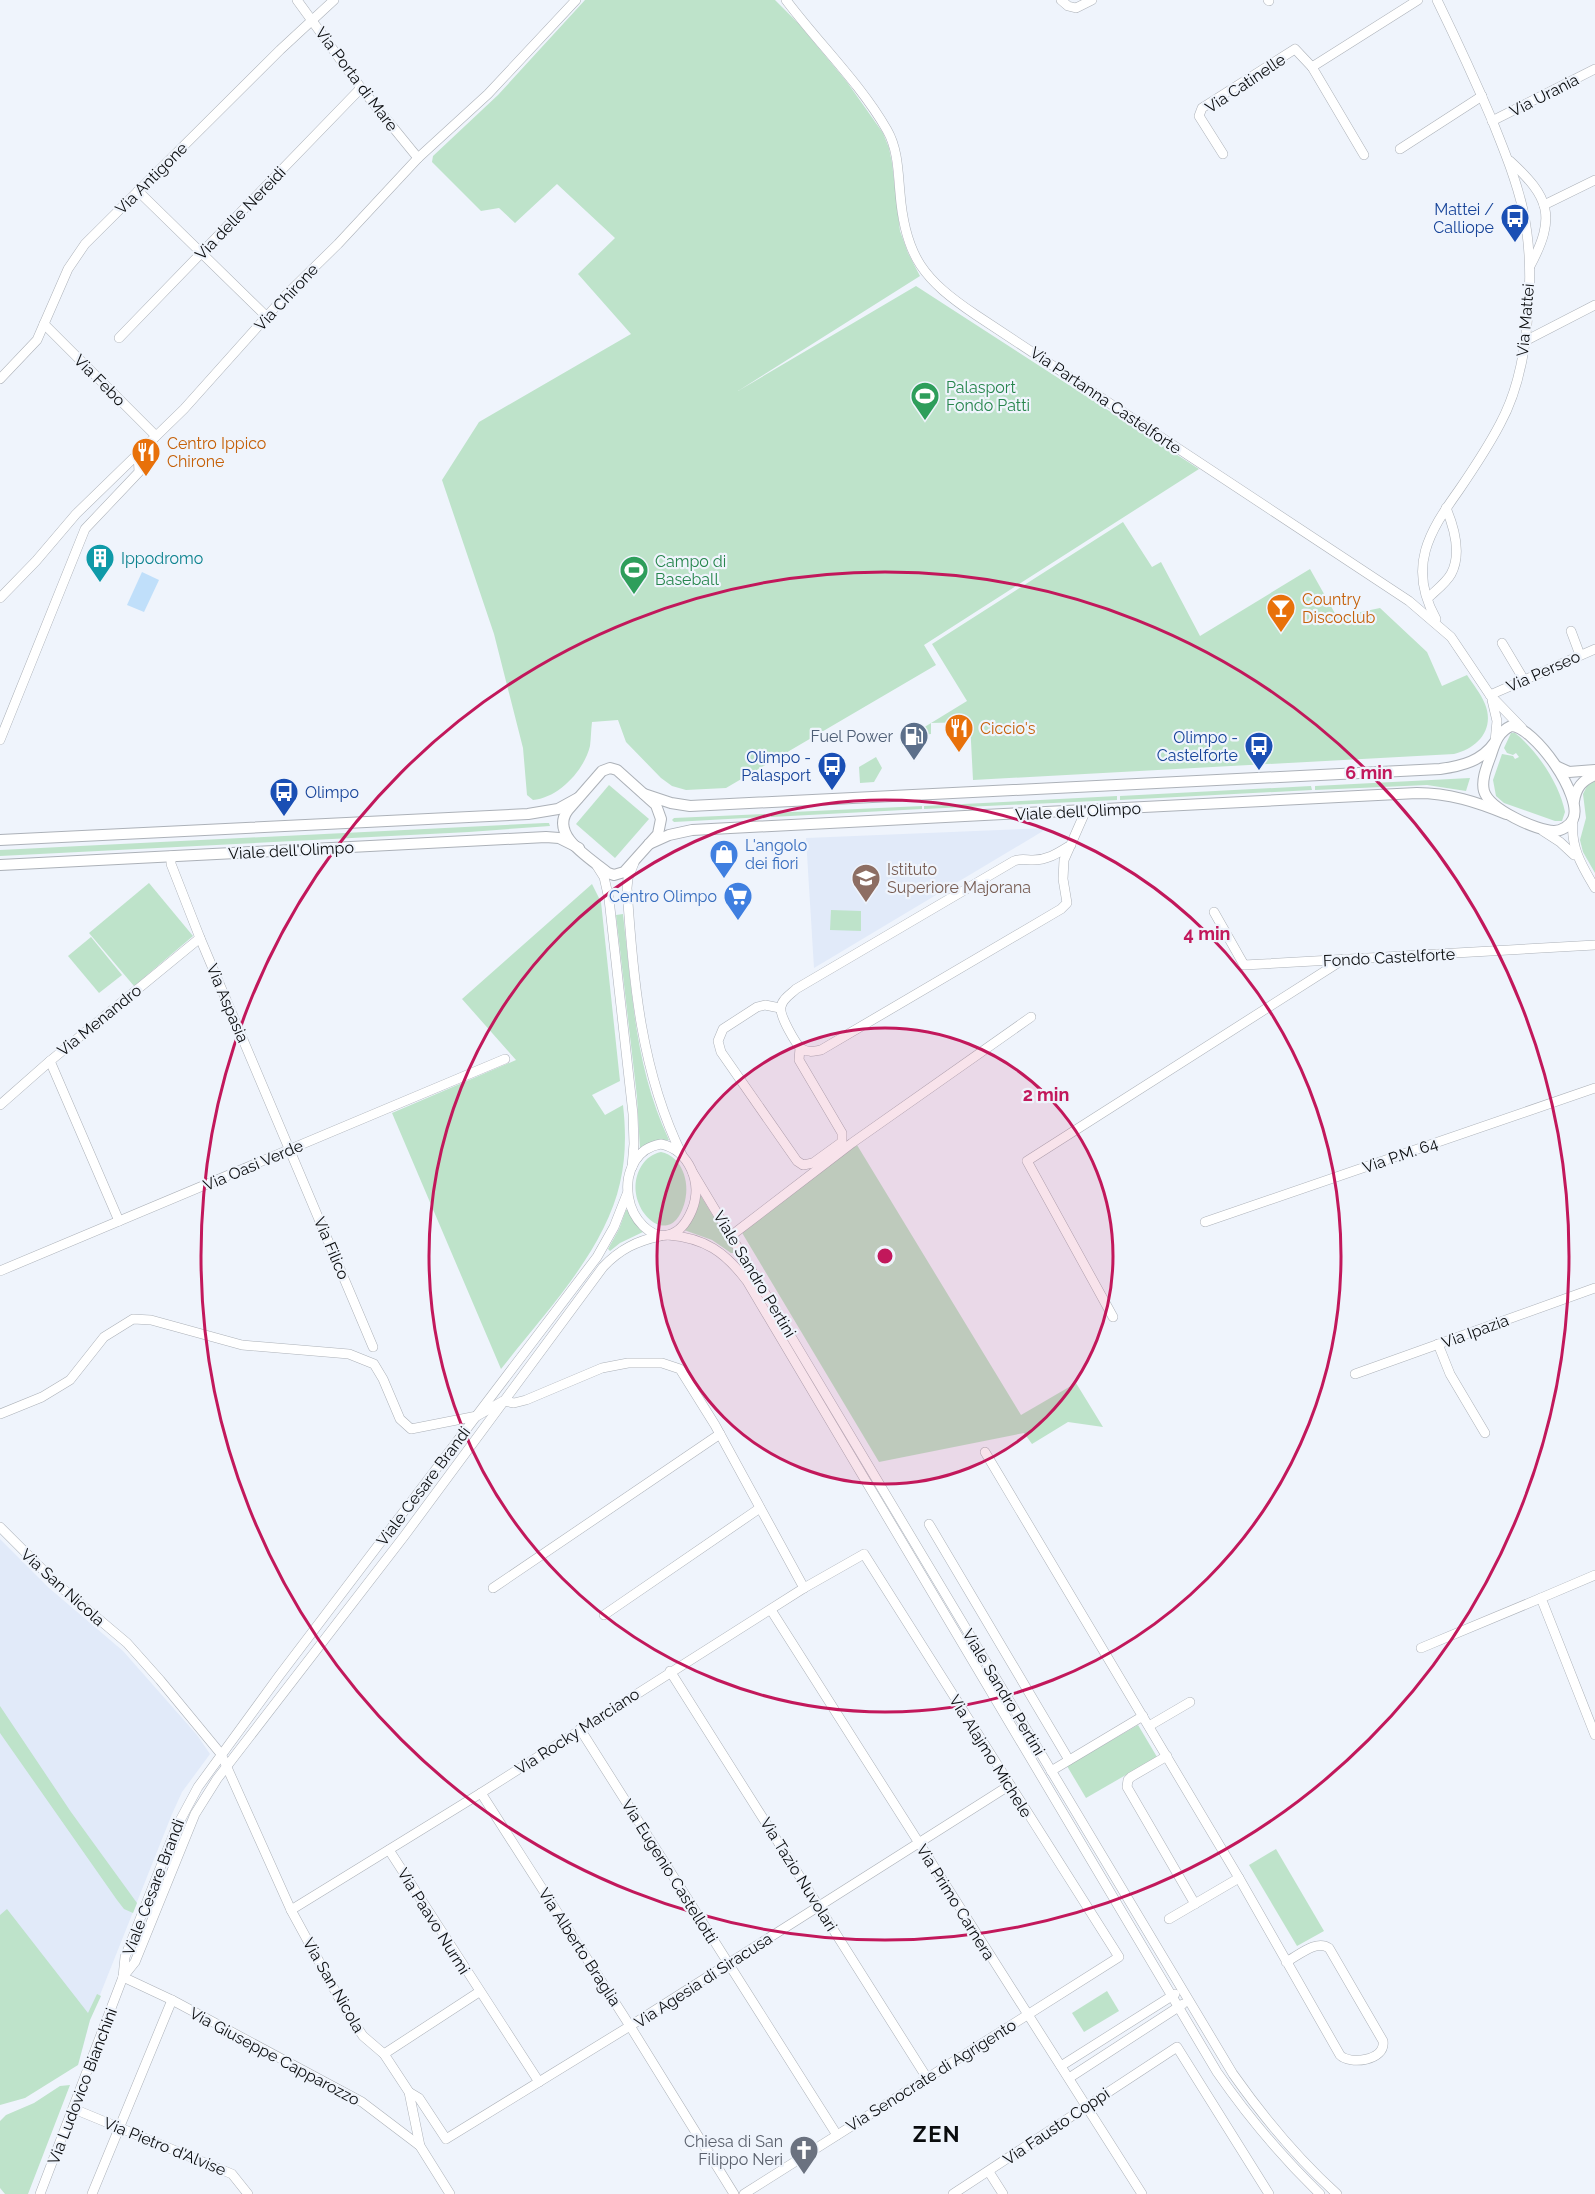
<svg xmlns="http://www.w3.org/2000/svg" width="1595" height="2194" viewBox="0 0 1595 2194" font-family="Raleway,sans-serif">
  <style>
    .built { fill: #e1eaf9 }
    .green { fill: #bee3ca }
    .water { fill: #c0dffa }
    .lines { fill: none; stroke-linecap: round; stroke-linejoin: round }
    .minor-casing { stroke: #acb1b8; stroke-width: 10 }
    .tertiary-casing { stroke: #acb1b8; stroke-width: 12 }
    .minor { stroke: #fff; stroke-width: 9 }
    .tertiary { stroke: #fff; stroke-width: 10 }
    .ring { fill: none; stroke: #c2185b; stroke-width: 3 }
    .labels { text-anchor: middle; stroke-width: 4.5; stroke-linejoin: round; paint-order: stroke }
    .street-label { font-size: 16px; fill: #0a0c0e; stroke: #eff4fc }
    .transit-label { font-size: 16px; fill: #164399; stroke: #eff4fc; text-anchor: end }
    .leisure-label { font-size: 16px; fill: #27864d; stroke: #eff4fc; text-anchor: start }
    .food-label { font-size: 16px; fill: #c56008; stroke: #eff4fc; text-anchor: start }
    .culture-label { font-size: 16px; fill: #0d838f; stroke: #eff4fc; text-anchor: start }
    .service-label { font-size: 16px; fill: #4e5e75; stroke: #eff4fc; text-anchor: end }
    .shop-label { font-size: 16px; fill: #366cbe; stroke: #eff4fc; text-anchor: start }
    .education-label { font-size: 16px; fill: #785e54; stroke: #eff4fc; text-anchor: start }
    .worship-label { font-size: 16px; fill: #5b616d; stroke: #eff4fc; text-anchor: end }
    .district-label { font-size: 22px; font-weight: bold; letter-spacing: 1.5px; fill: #0a0c0e; stroke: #eff4fc }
    .centre { fill: #c2185b; stroke: #eff4fc; stroke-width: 3 }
    .ring-label { font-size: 18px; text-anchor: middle; font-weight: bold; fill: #c2185b; stroke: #eff4fc; stroke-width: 4.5; stroke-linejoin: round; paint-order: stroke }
  </style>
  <rect width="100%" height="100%" fill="#eff4fc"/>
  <!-- built -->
  <g class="built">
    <path d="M1048 828 814 968 806 838Z"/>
    <path d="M0 1539 49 1588 123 1651 197 1735 210 1754 182 1792 172 1814 90 2020 78 2065 0 2064Z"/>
  </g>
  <!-- green -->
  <g class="green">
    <path d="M585 0H775L798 23 847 82 883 133 889 148 892 163 900 231 908 253 920 276 738 391 916 286 1199 469 924 645 936 665 726 788 686 790 672 786 661 778 626 742 618 720 592 722C591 730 591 738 590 746 584 771 558 798 533 800L527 795 523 748 494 634 442 480 479 422 631 334 578 274 615 238 557 184 515 223 499 208 481 211 432 162 433 156 498 95Z"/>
    <path d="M1123 522 1152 567 1161 562 1200 636 1310 569 1337 617 1380 608 1427 652 1442 686 1467 675C1473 684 1481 694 1485 704 1495 729 1478 748 1454 754L973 780 970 722 931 723V734L921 735 922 746 903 747 900 742 967 701 932 644Z"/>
    <path d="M1511 733H1515C1537 750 1560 785 1565 812L1562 821H1555L1504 803 1496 796 1493 780 1502 754 1513 756 1515 759 1519 757 1516 753 1513 755 1507 753 1504 748Z"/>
    <path d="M876 757 882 768 874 782 860 783 859 767Z"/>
    <path d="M1470 778 1466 791 1427 785 1315 790V786Z"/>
    <path d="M1595 780V873L1583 852 1580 840 1586 818 1583 794 1587 786Z"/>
    <path d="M609 785 649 819 615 858 576 824Z"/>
    <path d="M1311 786 1312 790 1120 800V796Z"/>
    <path d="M1117 796V800L924 809V806Z"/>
    <path d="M922 806V809L771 817V813Z"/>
    <path d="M765 814 766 817 674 822 672 820 674 818Z"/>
    <path d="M545 823H549L550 826 469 832 0 856V850Z"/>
    <path d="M149 883 193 936 134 986 89 933Z"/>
    <path d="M592 884 601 902 620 1081 592 1095 605 1115 623 1105C626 1131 626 1158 620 1183 605 1251 543 1315 501 1369L392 1113 516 1060 462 999Z"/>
    <path d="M831 910 861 911V931L830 930Z"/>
    <path d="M623 914C632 992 635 1068 669 1140L651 1142 640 1149 637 1097 616 915Z"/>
    <path d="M91 937 122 975 99 993 68 956Z"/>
    <path d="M857 1145 1021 1415 1076 1383 1103 1427 1068 1422 1032 1444 1024 1433 879 1462 741 1231Z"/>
    <path d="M661 1152C682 1156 690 1182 685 1201 671 1258 617 1203 642 1165 647 1158 652 1154 661 1152Z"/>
    <path d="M701 1196 734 1251V1253H731L712 1240 684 1230 698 1197Z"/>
    <path d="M626 1210H628L643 1232 620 1243 610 1251 608 1249 619 1229Z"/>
    <path d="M0 1706 71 1812 137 1903 133 1913 124 1909 117 1900 0 1733Z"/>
    <path d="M1138 1725 1157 1757 1086 1798 1067 1766Z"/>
    <path d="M1276 1849 1324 1931 1297 1946 1249 1865Z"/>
    <path d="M7 1909 88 2013 97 1994 101 1996 90 2020 78 2065 25 2098 0 2105V1915Z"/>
    <path d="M1107 1991 1119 2011 1084 2032 1072 2013Z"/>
    <path d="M70 2085 28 2194H5L0 2188V2121L6 2115 34 2103 60 2086Z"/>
  </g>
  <!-- water -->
  <path class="water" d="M142 572 159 580 144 612 127 605Z"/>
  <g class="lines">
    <!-- minor casing -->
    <g class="minor-casing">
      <g id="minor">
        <path d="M297 0 361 88 418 158"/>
        <path d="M786 0C819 44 860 83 887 130 898 149 898 172 900 193 905 257 924 280 976 315L1409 601 1451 637 1490 695 1522 728"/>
        <path d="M1061 0 1068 6 1076 8 1092 0"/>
        <path d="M1268 0 1269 1"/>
        <path d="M1312 67 1364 155"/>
        <path d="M1492 121 1595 69"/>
        <path d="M1400 149 1482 96"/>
        <path d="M1223 154 1199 116 1202 108 1295 49 1312 67 1418 0"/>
        <path d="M1510 161C1549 197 1557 216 1530 266"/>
        <path d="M138 191 267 317"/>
        <path d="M1544 205 1595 180"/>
        <path d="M44 324 156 436"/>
        <path d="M119 338 361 88"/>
        <path d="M1525 341 1595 305"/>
        <path d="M0 379 37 340 68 269 85 244 280 50 334 0"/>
        <path d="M0 598 36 561 76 514 184 409 286 295 338 244 418 158 488 94 576 0"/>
        <path d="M1428 598C1435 591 1446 583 1451 574 1462 554 1454 527 1446 508"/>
        <path d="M1436 619C1407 567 1429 532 1459 490 1474 468 1488 447 1500 424 1517 393 1524 358 1527 324 1531 287 1531 247 1523 210 1516 179 1504 150 1492 120 1475 80 1456 39 1437 0"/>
        <path d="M1571 631 1580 655"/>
        <path d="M1502 643 1524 680"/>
        <path d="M1490 695 1595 649"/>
        <path d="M1492 700 1497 721 1495 742"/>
        <path d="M0 740 85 529 139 472 138 453"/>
        <path d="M1573 820C1570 847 1582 866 1595 888"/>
        <path d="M1543 831 1560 842 1574 855"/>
        <path d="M1071 845C1058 853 1048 860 1033 860 1026 860 1021 858 1014 861L796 989C791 994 782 999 781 1007 779 1015 796 1045 802 1049 809 1053 814 1051 821 1050L1061 909 1067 903 1063 879 1064 860 1086 810"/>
        <path d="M171 856V864L200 938 373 1347"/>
        <path d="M634 863 628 878 627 888C633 980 641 1072 682 1155"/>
        <path d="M597 866 604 877 609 899 633 1114 634 1144 632 1167"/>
        <path d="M1214 912 1244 965 1595 945"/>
        <path d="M780 1008 765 1005 757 1007 723 1029 718 1041 721 1052 797 1161 803 1165 813 1163 842 1142V1133L799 1060 800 1048"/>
        <path d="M50 1061 119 1221"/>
        <path d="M0 1105 50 1061 200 938"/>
        <path d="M661 1144C689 1150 703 1183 692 1210 666 1272 607 1207 635 1161 641 1151 649 1146 661 1144Z"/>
        <path d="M693 1173 1233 2074C1264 2118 1297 2158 1337 2194"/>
        <path d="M1205 1222 1595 1088"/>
        <path d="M668 1235C705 1238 725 1252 747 1281L1217 2072C1248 2117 1282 2157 1320 2194"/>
        <path d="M732 1235 852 1143 1031 1017"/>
        <path d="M0 1271 505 1059"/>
        <path d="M1113 1317 1027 1161 1344 959"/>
        <path d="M1438 1344 1450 1374 1485 1433"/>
        <path d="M1355 1374 1595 1288"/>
        <path d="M0 1414 42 1397 70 1380 104 1337 133 1319 151 1320 242 1345 349 1354 374 1364 383 1379 400 1419 411 1429 477 1416 503 1401 514 1403 526 1400 602 1368 628 1363H662L680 1369 715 1425 804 1588"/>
        <path d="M985 1452 1239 1878 1340 2055C1349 2065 1386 2061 1383 2041L1329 1948C1316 1939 1298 1956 1286 1962"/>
        <path d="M929 1524 1069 1760"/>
        <path d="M0 1527 56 1583 127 1643 160 1680 221 1754 291 1910 345 2009 363 2036 384 2054 409 2092 420 2146 450 2194"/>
        <path d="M1595 1575 1541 1598 1595 1735"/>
        <path d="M493 1588 720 1434"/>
        <path d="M771 1610 1142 2194"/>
        <path d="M604 1615 760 1508"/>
        <path d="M1421 1648 1541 1598"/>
        <path d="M670 1671 927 2078"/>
        <path d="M1149 1726 1190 1702"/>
        <path d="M580 1729 837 2135"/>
        <path d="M1167 1756 1131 1777 1128 1780 1127 1787 1195 1904"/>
        <path d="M1051 1771 1143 1716"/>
        <path d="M481 1793 630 2026 734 2194"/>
        <path d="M389 1850 539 2082"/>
        <path d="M291 1910 481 1793 804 1588 864 1554 1119 1957 744 2194"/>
        <path d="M1169 1919 1239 1878"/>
        <path d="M123 1977 135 1962 195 1814 217 1779 405 1535 603 1267C620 1249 637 1241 660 1236"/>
        <path d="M123 1977 172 2000 362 2102 420 2146"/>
        <path d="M384 2054 479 1992"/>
        <path d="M1061 2066 1175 1994"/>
        <path d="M1069 2078 1183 2004"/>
        <path d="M409 2092 419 2098 446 2139 630 2026 1010 1785"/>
        <path d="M74 2109 232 2174 248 2194"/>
        <path d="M989 2172 1003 2194"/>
        <path d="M40 2194 123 1977 125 1957 176 1828 198 1787 279 1676 597 1257 614 1227 627 1194"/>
        <path d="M92 2194 172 2000"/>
        <path d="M953 2194 1177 2047 1269 2194"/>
      </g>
    </g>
    <!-- tertiary casing -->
    <g class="tertiary-casing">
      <g id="tertiary">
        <path d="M1511 726C1534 726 1584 797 1573 819 1570 826 1561 831 1554 831 1537 831 1489 809 1484 791 1481 780 1487 766 1491 755 1495 743 1498 732 1511 726Z"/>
        <path d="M1558 767 1569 772 1595 770"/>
        <path d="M610 768 617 770 656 805 661 819 658 834 624 872 614 875 608 873C590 858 549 835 568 810L602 771Z"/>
        <path d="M644 794 671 803 690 806 1440 769C1462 766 1482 761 1495 742"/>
        <path d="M1574 801C1576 788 1582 780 1595 775"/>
        <path d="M0 840 528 814 558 809 578 798"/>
        <path d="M649 844 669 835 692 830 1417 793C1449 793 1477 802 1506 814"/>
        <path d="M0 865 546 837 559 838 579 848"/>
      </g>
    </g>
    <!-- minor -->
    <use href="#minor" class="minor"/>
    <!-- tertiary -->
    <use href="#tertiary" class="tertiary"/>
  </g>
  <!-- distance rings -->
  <circle cx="885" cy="1256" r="228" fill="#c2185b" fill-opacity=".12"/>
  <g class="ring">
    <circle cx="885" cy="1256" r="228"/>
    <circle cx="885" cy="1256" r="456"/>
    <circle cx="885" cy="1256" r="684"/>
  </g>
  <!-- icons -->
  <defs>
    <g id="bus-pin" transform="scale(1.5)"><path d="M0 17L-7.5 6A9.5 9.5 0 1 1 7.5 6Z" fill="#1a4fb4" stroke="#eff4fc"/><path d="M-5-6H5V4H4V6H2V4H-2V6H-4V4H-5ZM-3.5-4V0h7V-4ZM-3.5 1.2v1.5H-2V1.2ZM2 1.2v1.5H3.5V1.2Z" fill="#fff"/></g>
    <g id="stadium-pin" transform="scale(1.5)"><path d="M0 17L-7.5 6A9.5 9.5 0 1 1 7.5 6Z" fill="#2e9e5b" stroke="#eff4fc"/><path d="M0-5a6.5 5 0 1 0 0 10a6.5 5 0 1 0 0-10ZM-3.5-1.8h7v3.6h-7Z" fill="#fff"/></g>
    <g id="restaurant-pin" transform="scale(1.5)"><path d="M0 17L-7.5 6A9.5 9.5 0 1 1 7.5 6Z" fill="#e8710a" stroke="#eff4fc"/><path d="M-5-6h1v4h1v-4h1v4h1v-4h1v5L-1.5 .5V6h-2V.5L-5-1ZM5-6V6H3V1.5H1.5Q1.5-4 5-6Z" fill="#fff"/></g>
    <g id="building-pin" transform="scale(1.5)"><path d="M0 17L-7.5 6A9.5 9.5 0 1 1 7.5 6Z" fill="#0f9aa8" stroke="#eff4fc"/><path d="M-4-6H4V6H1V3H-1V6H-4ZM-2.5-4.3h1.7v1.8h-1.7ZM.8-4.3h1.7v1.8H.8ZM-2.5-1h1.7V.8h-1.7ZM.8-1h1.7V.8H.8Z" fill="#fff"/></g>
    <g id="bar-pin" transform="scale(1.5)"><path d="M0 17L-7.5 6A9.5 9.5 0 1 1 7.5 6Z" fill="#e8710a" stroke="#eff4fc"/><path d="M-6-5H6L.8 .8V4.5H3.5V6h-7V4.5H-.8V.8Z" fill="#fff"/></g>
    <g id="fuel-pin" transform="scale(1.5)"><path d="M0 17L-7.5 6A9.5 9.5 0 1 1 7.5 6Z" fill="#5c6f8a" stroke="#eff4fc"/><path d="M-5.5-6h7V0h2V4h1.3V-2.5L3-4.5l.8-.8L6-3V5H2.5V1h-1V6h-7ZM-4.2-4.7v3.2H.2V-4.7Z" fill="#fff"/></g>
    <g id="shop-pin" transform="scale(1.5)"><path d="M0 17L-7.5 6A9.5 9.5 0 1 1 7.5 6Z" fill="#3f7fe0" stroke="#eff4fc"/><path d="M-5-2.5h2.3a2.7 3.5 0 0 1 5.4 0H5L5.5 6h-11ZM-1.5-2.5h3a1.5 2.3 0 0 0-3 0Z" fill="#fff"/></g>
    <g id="school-pin" transform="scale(1.5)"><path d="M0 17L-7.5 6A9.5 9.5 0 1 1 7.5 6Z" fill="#8d6e63" stroke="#eff4fc"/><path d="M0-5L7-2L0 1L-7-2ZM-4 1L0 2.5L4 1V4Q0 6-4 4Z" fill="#fff"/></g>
    <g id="supermarket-pin" transform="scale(1.5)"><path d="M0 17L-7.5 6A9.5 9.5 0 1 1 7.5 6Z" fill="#3f7fe0" stroke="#eff4fc"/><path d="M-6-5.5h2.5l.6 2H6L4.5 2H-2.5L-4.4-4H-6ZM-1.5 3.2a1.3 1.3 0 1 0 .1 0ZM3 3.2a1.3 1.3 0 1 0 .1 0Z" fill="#fff"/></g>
    <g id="church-pin" transform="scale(1.5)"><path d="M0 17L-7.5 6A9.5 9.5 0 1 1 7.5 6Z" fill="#6b7280" stroke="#eff4fc"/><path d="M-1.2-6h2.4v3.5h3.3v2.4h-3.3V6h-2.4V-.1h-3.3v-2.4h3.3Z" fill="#fff"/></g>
  </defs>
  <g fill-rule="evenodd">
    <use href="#bus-pin" x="1515" y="218"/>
    <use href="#stadium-pin" x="925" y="396"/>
    <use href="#restaurant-pin" x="146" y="452"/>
    <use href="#building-pin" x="100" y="558"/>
    <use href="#stadium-pin" x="634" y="570"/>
    <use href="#bar-pin" x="1281" y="608"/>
    <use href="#restaurant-pin" x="959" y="728"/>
    <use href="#fuel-pin" x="914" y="736"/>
    <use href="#bus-pin" x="1259" y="746"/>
    <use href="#bus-pin" x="832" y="766"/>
    <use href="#bus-pin" x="284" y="792"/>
    <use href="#shop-pin" x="724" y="854"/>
    <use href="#school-pin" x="866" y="878"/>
    <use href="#supermarket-pin" x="738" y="896"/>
    <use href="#church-pin" x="804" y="2150"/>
  </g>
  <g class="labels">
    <!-- street labels -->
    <g class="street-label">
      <text transform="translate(357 79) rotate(53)" y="6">Via Porta di Mare</text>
      <text transform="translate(1245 83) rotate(-34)" y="6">Via Catinelle</text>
      <text transform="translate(1544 95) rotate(-27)" y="6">Via Urania</text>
      <text transform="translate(151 178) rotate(-45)" y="6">Via Antigone</text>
      <text transform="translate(240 213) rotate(-46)" y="6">Via delle Nereidi</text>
      <text transform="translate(286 297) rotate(-47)" y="6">Via Chirone</text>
      <text transform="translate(1525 320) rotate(-85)" y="6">Via Mattei</text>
      <text transform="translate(100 380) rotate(45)" y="6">Via Febo</text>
      <text transform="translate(1106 400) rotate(34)" y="6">Via Partanna Castelforte</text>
      <text transform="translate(1543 671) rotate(-24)" y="6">Via Perseo</text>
      <text transform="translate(1078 811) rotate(-3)" y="6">Viale dell'Olimpo</text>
      <text transform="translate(291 850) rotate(-3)" y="6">Viale dell'Olimpo</text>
      <text transform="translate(1389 957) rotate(-3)" y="6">Fondo Castelforte</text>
      <text transform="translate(228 1003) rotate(67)" y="6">Via Aspasia</text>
      <text transform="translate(99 1020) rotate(-39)" y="6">Via Menandro</text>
      <text transform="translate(1400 1155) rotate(-19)" y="6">Via P.M. 64</text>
      <text transform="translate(253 1165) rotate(-23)" y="6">Via Oasi Verde</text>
      <text transform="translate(332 1248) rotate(67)" y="6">Via Filico</text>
      <text transform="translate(755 1274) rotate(59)" y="6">Viale Sandro Pertini</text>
      <text transform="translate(1475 1331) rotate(-20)" y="6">Via Ipazia</text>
      <text transform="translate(423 1486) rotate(-53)" y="6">Viale Cesare Brandi</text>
      <text transform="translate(63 1587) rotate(42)" y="6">Via San Nicola</text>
      <text transform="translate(1004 1692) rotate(59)" y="6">Viale Sandro Pertini</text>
      <text transform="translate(577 1731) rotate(-33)" y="6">Via Rocky Marciano</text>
      <text transform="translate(991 1756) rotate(58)" y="6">Via Alajmo Michele</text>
      <text transform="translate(670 1871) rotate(58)" y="6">Via Eugenio Castellotti</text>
      <text transform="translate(799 1874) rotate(58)" y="6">Via Tazio Nuvolari</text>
      <text transform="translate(153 1887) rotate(-69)" y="6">Viale Cesare Brandi</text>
      <text transform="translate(956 1902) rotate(58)" y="6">Via Primo Carnera</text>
      <text transform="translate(434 1921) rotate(58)" y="6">Via Paavo Nurmi</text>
      <text transform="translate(580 1947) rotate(57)" y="6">Via Alberto Braglia</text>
      <text transform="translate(703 1980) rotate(-33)" y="6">Via Agesia di Siracusa</text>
      <text transform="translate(334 1985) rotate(60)" y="6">Via San Nicola</text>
      <text transform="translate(275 2056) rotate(28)" y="6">Via Giuseppe Capparozzo</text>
      <text transform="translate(931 2075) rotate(-32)" y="6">Via Senocrate di Agrigento</text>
      <text transform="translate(82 2086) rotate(-69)" y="6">Via Ludovico Bianchini</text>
      <text transform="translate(1056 2126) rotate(-34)" y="6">Via Fausto Coppi</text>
      <text transform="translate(165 2146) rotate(22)" y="6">Via Pietro d'Alvise</text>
    </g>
    <!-- transit labels -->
    <g class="transit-label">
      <text x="1494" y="215">Mattei /<tspan x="1494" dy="18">Calliope</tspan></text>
      <text x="1238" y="743">Olimpo -<tspan x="1238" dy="18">Castelforte</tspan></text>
      <text x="811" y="763">Olimpo -<tspan x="811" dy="18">Palasport</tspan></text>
      <text x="305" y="798" text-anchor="start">Olimpo</text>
    </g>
    <!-- leisure labels -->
    <g class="leisure-label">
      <text x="946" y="393">Palasport<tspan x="946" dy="18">Fondo Patti</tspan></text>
      <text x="655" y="567">Campo di<tspan x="655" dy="18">Baseball</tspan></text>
    </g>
    <!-- food labels -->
    <g class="food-label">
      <text x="167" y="449">Centro Ippico<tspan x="167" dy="18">Chirone</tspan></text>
      <text x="1302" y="605">Country<tspan x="1302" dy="18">Discoclub</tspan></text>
      <text x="980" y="734">Ciccio's</text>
    </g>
    <!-- culture labels -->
    <g class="culture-label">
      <text x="121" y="564">Ippodromo</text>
    </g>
    <!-- service labels -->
    <g class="service-label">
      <text x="893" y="742">Fuel Power</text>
    </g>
    <!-- shop labels -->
    <g class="shop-label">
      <text x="745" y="851">L'angolo<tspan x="745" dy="18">dei fiori</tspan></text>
      <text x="717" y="902" text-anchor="end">Centro Olimpo</text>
    </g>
    <!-- education labels -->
    <g class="education-label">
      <text x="887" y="875">Istituto<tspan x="887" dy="18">Superiore Majorana</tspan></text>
    </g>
    <!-- worship labels -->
    <g class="worship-label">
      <text x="783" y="2147">Chiesa di San<tspan x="783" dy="18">Filippo Neri</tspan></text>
    </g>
    <!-- district labels -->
    <g class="district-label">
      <text x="937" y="2142">ZEN</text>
    </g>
  </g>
  <circle cx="885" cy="1256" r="9" class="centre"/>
  <g class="ring-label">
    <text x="1369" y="779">6 min</text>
    <text x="1207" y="940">4 min</text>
    <text x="1046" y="1101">2 min</text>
  </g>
</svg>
